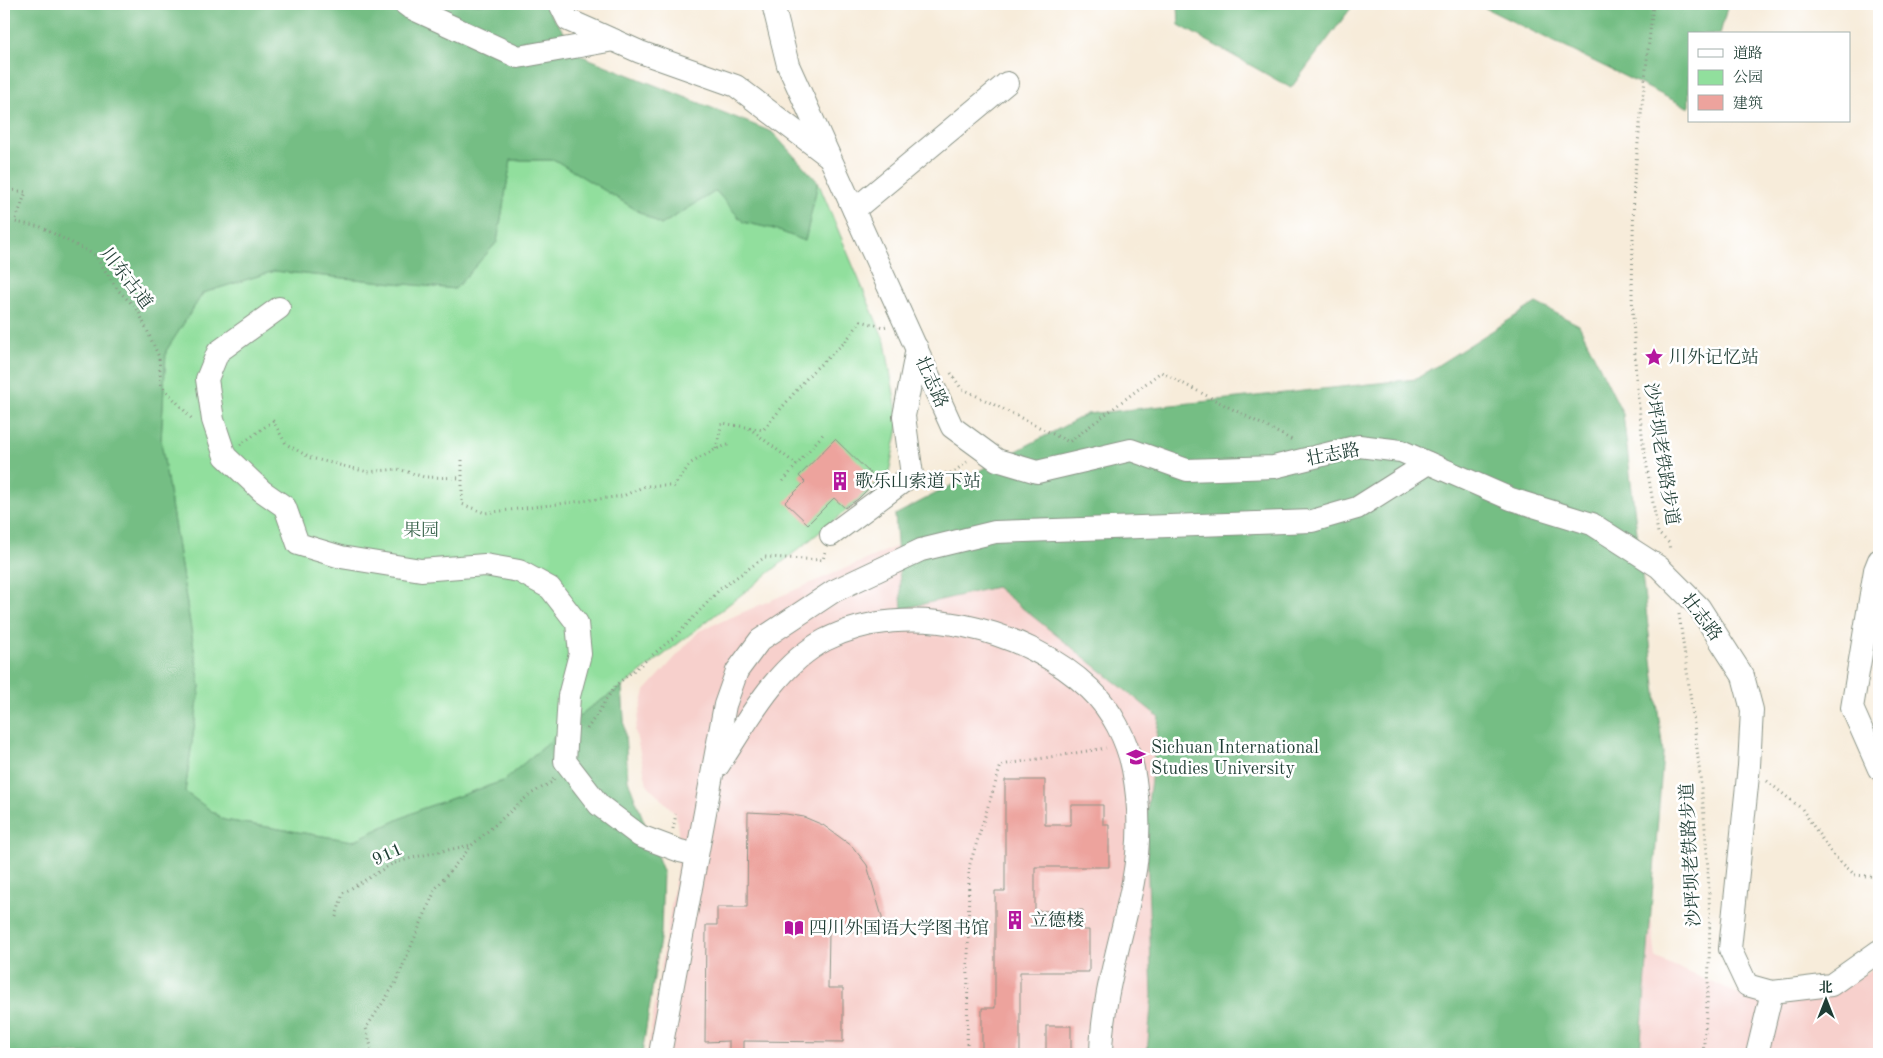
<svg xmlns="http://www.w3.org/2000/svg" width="1883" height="1058" viewBox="0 0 1883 1058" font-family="'Old Standard TT','Noto Serif SC',serif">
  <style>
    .built { fill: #f7d0cc }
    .green { fill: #91df9d; stroke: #588e68 }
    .forest { fill: #74be84; stroke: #4a7e5c }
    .building { fill: #eda39d }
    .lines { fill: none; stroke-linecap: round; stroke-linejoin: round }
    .minor-casing { stroke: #8b9487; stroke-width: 24 }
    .path { stroke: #8b9487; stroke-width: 3; stroke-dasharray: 1 4; stroke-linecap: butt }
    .minor { stroke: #fff; stroke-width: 22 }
    .labels { text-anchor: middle; stroke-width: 5; stroke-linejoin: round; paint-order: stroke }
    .street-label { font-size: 18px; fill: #1f3d34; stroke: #fff }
    .poi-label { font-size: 18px; fill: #1f3d34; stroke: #fff; text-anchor: start }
    .park-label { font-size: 18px; fill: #3c664e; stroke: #fff }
  </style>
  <rect width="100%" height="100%" fill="#fff"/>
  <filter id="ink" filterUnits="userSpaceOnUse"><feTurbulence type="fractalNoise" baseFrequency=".02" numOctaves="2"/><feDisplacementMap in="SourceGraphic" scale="10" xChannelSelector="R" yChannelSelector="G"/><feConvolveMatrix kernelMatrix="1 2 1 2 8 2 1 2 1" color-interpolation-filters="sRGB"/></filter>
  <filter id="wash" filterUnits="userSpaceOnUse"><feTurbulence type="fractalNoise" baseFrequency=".0096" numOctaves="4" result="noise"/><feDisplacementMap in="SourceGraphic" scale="20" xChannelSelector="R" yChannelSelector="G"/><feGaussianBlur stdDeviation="1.12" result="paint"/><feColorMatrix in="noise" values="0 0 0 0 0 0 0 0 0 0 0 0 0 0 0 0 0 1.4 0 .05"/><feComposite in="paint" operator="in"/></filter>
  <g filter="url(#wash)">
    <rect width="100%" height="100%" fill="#f7ecda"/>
    <!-- built -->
    <path class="built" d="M921 536 1610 585 1656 958 1745 997 1778 1004 1833 995 1879 964V1054H647L680 851 676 814 647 784 635 730 645 691 699 631Z"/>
    <!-- green -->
    <path class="green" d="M511 160H555L661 225 716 191 743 222 774 229 805 241 818 182 885 342 899 423 888 477 764 577 622 687 589 708 503 781 421 809 353 841 224 820 185 792 200 686 161 441 166 351 203 293 274 271 455 289 497 242Z"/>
    <!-- forest -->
    <g class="forest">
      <path d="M4 4H543L582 56 772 132 818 182 805 241 774 229 743 222 716 191 661 225 555 160H511L497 242 455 289 274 271 203 293 166 351 161 441 200 686 185 792 224 820 353 841 421 809 503 781 589 708 622 687 628 780 663 871 661 933 642 1054H4Z"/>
      <path d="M1178 4H1354L1291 88 1179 25Z"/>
      <path d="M1477 4H1728L1720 34H1689V108Z"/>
      <path d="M1536 303 1579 325 1623 414 1663 753 1640 1054H1147L1152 995 1146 819 1159 717 996 587 902 609 895 515 1087 414 1416 379Z"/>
    </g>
    <g id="blocks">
      <!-- building -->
      <g class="building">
        <path d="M835 439 877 480 858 499 845 508 834 498 808 524 785 502 805 482 799 476Z"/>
        <path d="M1005 780H1045V825H1071V805H1103V824H1109V867H1035V911L1083 910V930H1089V972H1020V1054H982V1008H995V891H1005Z"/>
        <path d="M748 812 786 814 804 817 823 825 852 846 867 865 882 917V932H829L828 988H843V1042L744 1041V1054H729V1041L705 1042 706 925H717V907H747Z"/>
        <rect x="1046" y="1026" width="25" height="28"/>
      </g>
    </g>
  </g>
  <g filter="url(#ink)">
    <use href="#blocks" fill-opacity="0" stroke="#8b9487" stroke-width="1"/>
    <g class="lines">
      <!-- minor casing -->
      <g class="minor-casing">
        <g id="minor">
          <path d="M405 4 409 7 518 57 614 40"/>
          <path d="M560 4 568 20 640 52 736 86 828 156"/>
          <path d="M773 4 788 65 952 427 997 460 1037 472 1131 450 1187 470 1274 467 1359 446 1401 451 1511 499 1592 524 1659 567 1699 607 1725 648 1743 676 1752 710 1749 766 1730 949 1747 985 1772 992 1831 985 1879 951"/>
          <path d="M854 210 1007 83"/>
          <path d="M279 308 218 352 207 379 213 420 225 456 262 491 285 507 298 544 341 557 421 570 485 565 519 571 550 588 577 623 580 654 569 696 565 761 599 805 640 836 680 851 697 855"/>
          <path d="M831 535 912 475 904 416 917 348"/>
          <path d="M1879 560 1875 570 1852 708 1879 769"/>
          <path d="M718 766C747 722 776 666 825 640 907 598 1026 628 1090 689 1112 710 1127 740 1133 769 1140 805 1140 845 1133 882 1122 939 1102 995 1101 1054"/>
          <path d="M660 1054 725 705 737 671 760 640 834 591 921 550 995 532 1312 521 1357 508 1428 463"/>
          <path d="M1757 1054 1772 992"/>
        </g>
      </g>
      <!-- path -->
      <g class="path">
        <path d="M1653 4 1634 180 1632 295 1636 379 1643 443 1658 533 1669 543 1670 551"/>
        <path d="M4 189 26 192 15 222 41 227 95 255 118 290 138 310 159 357 161 385 193 420"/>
        <path d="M951 373 961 388 1069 442 1161 372 1294 441"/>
        <path d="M749 428 797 465"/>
        <path d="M240 445 273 421 286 444 311 458 368 472 398 469 424 477 462 478"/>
        <path d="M716 449 722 423 763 430 811 373 845 342 861 321 883 327 887 326"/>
        <path d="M462 460V504L485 513 623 496 645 486H674L691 463 716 449 731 444"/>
        <path d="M930 474 952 473 967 462"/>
        <path d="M783 481 824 433"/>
        <path d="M1679 614C1692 706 1705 798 1709 891 1711 945 1708 1000 1703 1054"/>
        <path d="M587 729 616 685 678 634 720 589 765 557 823 560 825 552"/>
        <path d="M1767 781 1802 809 1832 854 1855 875 1879 877"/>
        <path d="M673 829 676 814"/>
        <path d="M336 917 343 893 392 864 415 857 471 845"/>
        <path d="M373 1054 366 1028 395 984 436 888 472 845 529 795 552 782 554 778"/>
        <path d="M967 1054 969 867 1001 765 1106 748"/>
      </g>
      <!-- minor -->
      <use href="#minor" class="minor"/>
    </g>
  </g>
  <!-- icons -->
  <defs>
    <g id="sight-bare" transform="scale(1.5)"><path d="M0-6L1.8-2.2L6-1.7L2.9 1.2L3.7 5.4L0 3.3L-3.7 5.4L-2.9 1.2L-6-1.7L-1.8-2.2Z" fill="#b5179e" stroke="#fff" stroke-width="2.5" paint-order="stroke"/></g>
    <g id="building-bare" transform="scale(1.5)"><path d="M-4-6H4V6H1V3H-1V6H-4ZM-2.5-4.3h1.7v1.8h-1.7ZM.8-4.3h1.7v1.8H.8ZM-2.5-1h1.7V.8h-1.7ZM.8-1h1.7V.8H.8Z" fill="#b5179e" stroke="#fff" stroke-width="2.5" paint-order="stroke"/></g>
    <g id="university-bare" transform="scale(1.5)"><path d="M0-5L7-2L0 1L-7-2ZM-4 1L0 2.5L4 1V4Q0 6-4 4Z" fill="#b5179e" stroke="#fff" stroke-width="2.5" paint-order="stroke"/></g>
    <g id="library-bare" transform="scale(1.5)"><path d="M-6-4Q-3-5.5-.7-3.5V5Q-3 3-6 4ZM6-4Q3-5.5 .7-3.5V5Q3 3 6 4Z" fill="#b5179e" stroke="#fff" stroke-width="2.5" paint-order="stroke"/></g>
  </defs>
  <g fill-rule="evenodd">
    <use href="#sight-bare" x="1654" y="357"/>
    <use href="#building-bare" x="840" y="481"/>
    <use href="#university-bare" x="1136" y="757"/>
    <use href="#building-bare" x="1015" y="920"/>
    <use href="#library-bare" x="794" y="928"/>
  </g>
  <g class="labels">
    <!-- street labels -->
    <g class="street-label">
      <text transform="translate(127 278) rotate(52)" y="6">川东古道</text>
      <text transform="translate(932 382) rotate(66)" y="6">壮志路</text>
      <text transform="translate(1333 454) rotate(-11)" y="6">壮志路</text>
      <text transform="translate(1662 454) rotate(81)" y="6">沙坪坝老铁路步道</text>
      <text transform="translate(1702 617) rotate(53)" y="6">壮志路</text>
      <text transform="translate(387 854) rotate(-24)" y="6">911</text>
      <text transform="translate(1690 855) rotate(-93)" y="6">沙坪坝老铁路步道</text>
    </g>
    <!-- poi labels -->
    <g class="poi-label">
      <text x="1669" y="363">川外记忆站</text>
      <text x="855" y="487">歌乐山索道下站</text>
      <text x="1151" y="753">Sichuan International<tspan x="1151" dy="21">Studies University</tspan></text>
      <text x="1030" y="926">立德楼</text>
      <text x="809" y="934">四川外国语大学图书馆</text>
    </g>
    <!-- park labels -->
    <g class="park-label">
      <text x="421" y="536">果园</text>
    </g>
  </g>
  <!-- margin -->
  <rect width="1883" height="1058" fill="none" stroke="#fff" stroke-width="20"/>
  <!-- legend -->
  <rect x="1688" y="32" width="162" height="90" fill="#ffffff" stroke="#a5b1ae"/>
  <rect x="1698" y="49" width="25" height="8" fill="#ffffff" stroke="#a5b1ae"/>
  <text x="1733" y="58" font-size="15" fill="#1f3d34">道路</text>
  <rect x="1698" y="70" width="25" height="15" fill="#91df9d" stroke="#a5b1ae"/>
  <text x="1733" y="82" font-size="15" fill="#1f3d34">公园</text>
  <rect x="1698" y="95" width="25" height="15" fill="#eda39d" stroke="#a5b1ae"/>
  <text x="1733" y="108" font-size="15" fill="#1f3d34">建筑</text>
  <!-- north arrow -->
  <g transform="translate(1826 1000)" stroke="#ffffff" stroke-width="4" paint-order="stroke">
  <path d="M0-4L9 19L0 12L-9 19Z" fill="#1f3d34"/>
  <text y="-8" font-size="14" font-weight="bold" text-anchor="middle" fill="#1f3d34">北</text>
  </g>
</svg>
